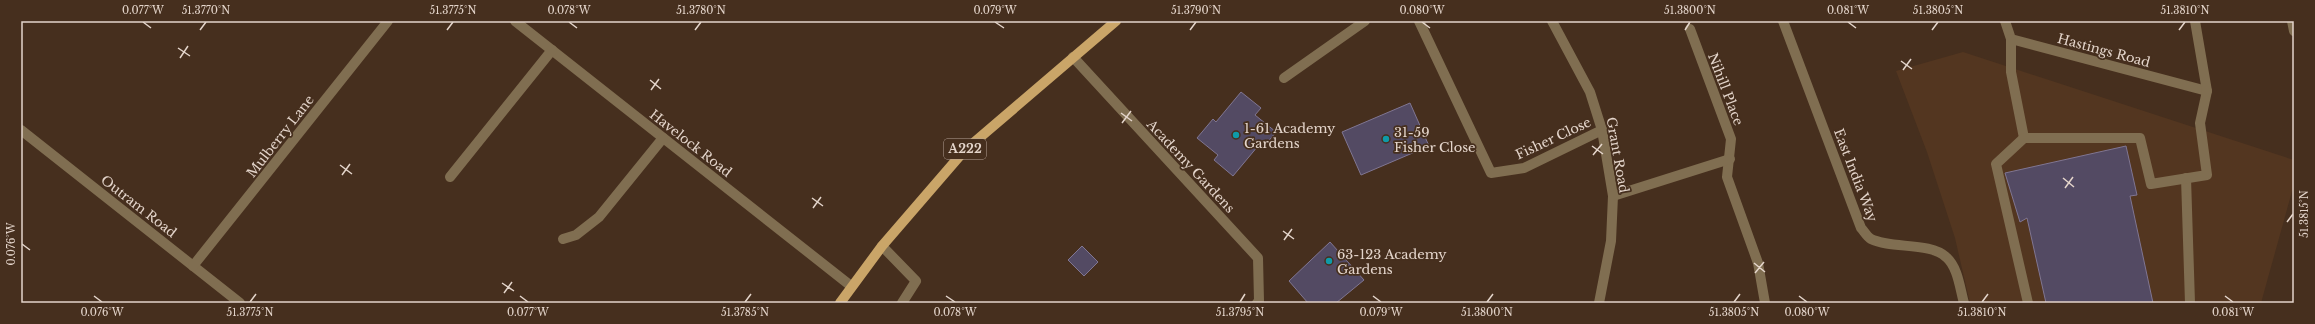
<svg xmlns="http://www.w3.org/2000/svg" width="2315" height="324" viewBox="0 0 2315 324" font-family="'Libre Baskerville',serif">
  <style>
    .built { fill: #533620 }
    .building { fill: #534a63; stroke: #807692 }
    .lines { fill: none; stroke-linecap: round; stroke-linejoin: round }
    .minor { stroke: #806e51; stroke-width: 10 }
    .major { stroke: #caa568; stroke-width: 10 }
    .ticks { fill: none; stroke: #e4d5cb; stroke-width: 1.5 }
    .culture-dot { fill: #0f9aa8; stroke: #462f1e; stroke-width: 1.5 }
    .labels { text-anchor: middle; stroke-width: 3.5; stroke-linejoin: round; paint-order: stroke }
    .shield { fill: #462f1e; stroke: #b5a397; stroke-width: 1 }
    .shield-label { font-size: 12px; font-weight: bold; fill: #e4d5cb }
    .street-label { font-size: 13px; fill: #e4d5cb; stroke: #462f1e }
    .poi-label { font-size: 13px; fill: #e4d5cb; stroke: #462f1e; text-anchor: start }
    .neatline { fill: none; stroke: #e4d5cb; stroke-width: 1.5 }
    .ticks-label { font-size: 10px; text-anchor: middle; fill: #e4d5cb }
  </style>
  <rect width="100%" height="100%" fill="#462f1e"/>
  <!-- built -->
  <path class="built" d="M1963 52 2294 160V184L2261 303H1970L1955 238 1927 152 1896 71Z"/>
  <!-- building -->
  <g class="building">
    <path d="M1241 92 1261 108 1255 115 1276 132 1262 149 1258 146 1233 176 1214 160 1218 155 1197 138 1213 119 1216 122Z"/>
    <path d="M1410 103 1429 146 1361 175 1342 132Z"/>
    <path d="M2126 146 2137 195 2130 196 2153 303H2046L2027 218 2020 222 2005 173Z"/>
    <path d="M1330 242 1364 280 1336 303H1308L1289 281Z"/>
    <path d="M1082 246 1098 262 1084 276 1068 260Z"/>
  </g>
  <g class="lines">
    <!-- minor -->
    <g class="minor">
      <path d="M515 21 851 286"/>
      <path d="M1419 21 1491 173 1524 168 1602 130"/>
      <path d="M1552 21 1590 92 1602 130 1613 196 1611 241 1599 303"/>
      <path d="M1783 21 1861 228C1864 231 1867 237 1871 239 1891 249 1930 242 1946 257 1958 267 1960 289 1964 303"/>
      <path d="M2005 21 2011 39 2207 91"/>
      <path d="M2292 21 2294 31"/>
      <path d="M1690 29 1731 139 1727 177 1758 263 1765 303"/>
      <path d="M2011 39V72L2024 138"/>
      <path d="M1073 57 1258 258 1259 301 1257 303"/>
      <path d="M1284 78 1365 21"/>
      <path d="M21 130 240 303"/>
      <path d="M450 177 552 50"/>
      <path d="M2186 178 2190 303"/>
      <path d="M1613 196 1730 159"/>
      <path d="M563 239 576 235 599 217 663 138"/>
      <path d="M882 246 916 281 902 303"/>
      <path d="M193 266 388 21"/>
      <path d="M2028 303 1996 164 2024 138H2140L2151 184 2207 175 2200 123 2207 91 2195 21"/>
    </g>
    <!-- major -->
    <path class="major" d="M840 303 882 246 964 151 1116 21"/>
  </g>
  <!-- ticks -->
  <path class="ticks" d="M143 22 151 28M569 22 577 28M995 22 1004 28M1422 22 1430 28M1848 22 1856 28M200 30 206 22M447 30 453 22M695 30 701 22M1190 30 1196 22M1685 30 1690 22M1932 30 1938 22M2179 30 2185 22M178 48 190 56M180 58 188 46M1901 61 1912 69M1903 70 1911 59M650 80 661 89M651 90 659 79M1121 113 1132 121M1122 123 1131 111M1592 146 1603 154M1593 155 1602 144M340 165 352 174M342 175 350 164M2063 178 2074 187M2065 188 2073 177M812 198 823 206M813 208 821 197M2287 222 2293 214M1283 231 1294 239M1284 240 1292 229M22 244 30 250M1754 263 1765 272M1755 273 1764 262M502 283 514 291M504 293 512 282M94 296 102 302M520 296 528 302M946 296 955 302M1373 296 1381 302M1799 296 1807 302M2225 296 2233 302M250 302 256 294M745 302 751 294M1240 302 1245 294M1487 302 1493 294M1734 302 1740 294M1982 302 1988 294"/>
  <!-- markers -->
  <g class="culture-dot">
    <circle cx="1236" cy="135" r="4"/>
    <circle cx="1386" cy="139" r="4"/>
    <circle cx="1329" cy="261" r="4"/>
  </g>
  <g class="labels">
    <!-- shield labels -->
    <rect class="shield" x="944" y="139" width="42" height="20" rx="3"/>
    <g class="shield-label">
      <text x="965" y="153">A222</text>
    </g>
    <!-- street labels -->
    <g class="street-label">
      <text transform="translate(2104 50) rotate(15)" y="5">Hastings Road</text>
      <text transform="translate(1726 89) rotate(69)" y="5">Nihill Place</text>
      <text transform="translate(280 136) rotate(-52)" y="5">Mulberry Lane</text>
      <text transform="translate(1553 138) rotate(-25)" y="5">Fisher Close</text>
      <text transform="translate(691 143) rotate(38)" y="5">Havelock Road</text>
      <text transform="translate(1618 155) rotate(80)" y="5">Grant Road</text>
      <text transform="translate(1191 166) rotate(47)" y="5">Academy Gardens</text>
      <text transform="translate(1856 175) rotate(69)" y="5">East India Way</text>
      <text transform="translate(139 206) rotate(38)" y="5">Outram Road</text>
    </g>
    <!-- poi labels -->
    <g class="poi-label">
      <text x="1244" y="133">1-61 Academy<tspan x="1244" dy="15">Gardens</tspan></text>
      <text x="1394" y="137">31-59<tspan x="1394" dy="15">Fisher Close</tspan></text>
      <text x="1337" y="259">63-123 Academy<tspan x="1337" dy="15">Gardens</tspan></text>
    </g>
  </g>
  <!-- border -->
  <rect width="2315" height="324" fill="none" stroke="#462f1e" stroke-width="44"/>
  <rect x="22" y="22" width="2271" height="280" class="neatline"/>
  <g class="ticks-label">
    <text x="143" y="14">0.077°W</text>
    <text x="206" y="14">51.3770°N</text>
    <text x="453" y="14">51.3775°N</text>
    <text x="569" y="14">0.078°W</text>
    <text x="701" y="14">51.3780°N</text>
    <text x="995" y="14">0.079°W</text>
    <text x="1196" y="14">51.3790°N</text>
    <text x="1422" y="14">0.080°W</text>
    <text x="1690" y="14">51.3800°N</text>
    <text x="1848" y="14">0.081°W</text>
    <text x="1938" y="14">51.3805°N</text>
    <text x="2185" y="14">51.3810°N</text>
    <text transform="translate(2304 214) rotate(-90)" y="4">51.3815°N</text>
    <text transform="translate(11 244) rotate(-90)" y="4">0.076°W</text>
    <text x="102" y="316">0.076°W</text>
    <text x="250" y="316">51.3775°N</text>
    <text x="528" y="316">0.077°W</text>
    <text x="745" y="316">51.3785°N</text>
    <text x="955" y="316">0.078°W</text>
    <text x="1240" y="316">51.3795°N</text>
    <text x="1381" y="316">0.079°W</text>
    <text x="1487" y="316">51.3800°N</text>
    <text x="1734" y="316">51.3805°N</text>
    <text x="1807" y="316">0.080°W</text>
    <text x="1982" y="316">51.3810°N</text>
    <text x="2233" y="316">0.081°W</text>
  </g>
</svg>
